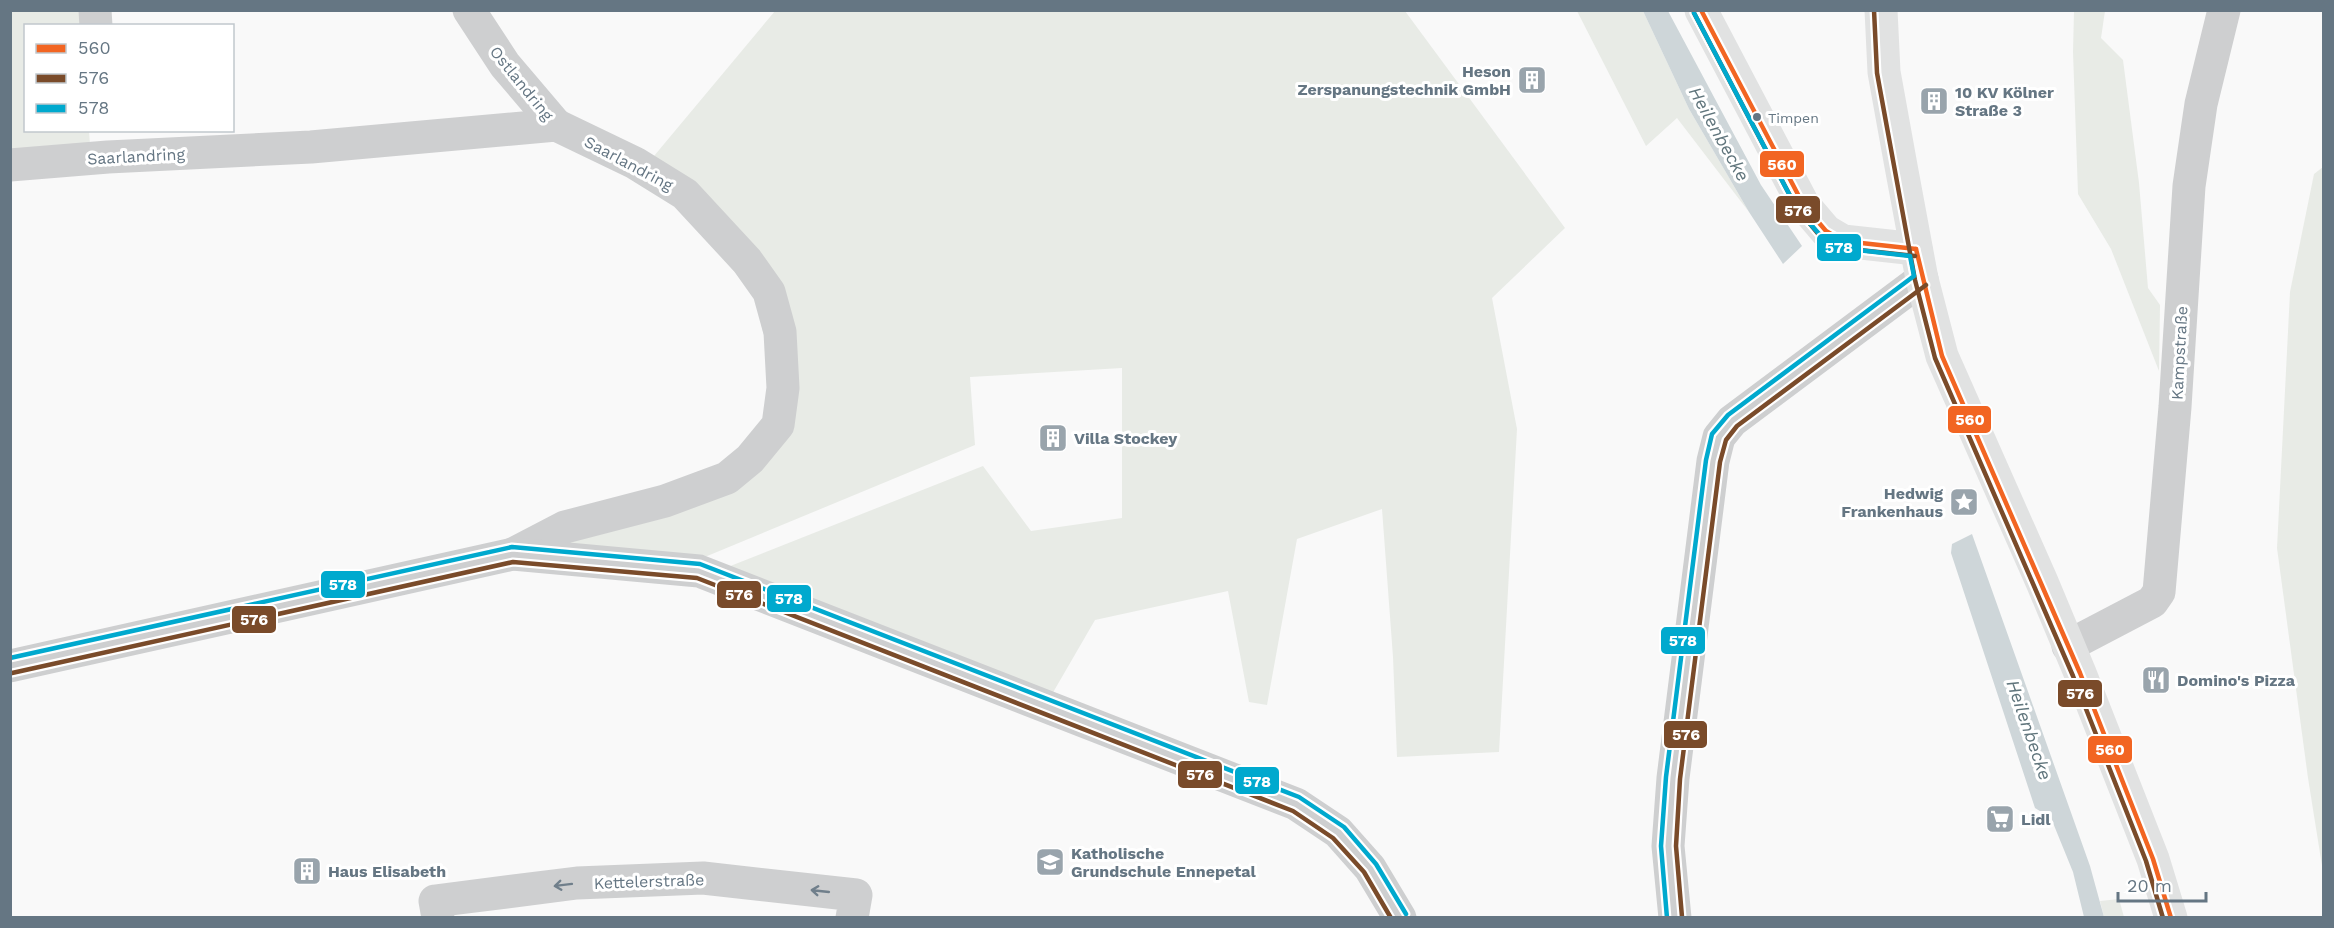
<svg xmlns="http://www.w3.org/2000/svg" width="2334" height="928" viewBox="0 0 2334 928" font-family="'Work Sans',sans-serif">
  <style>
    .green { fill: #e8ebe6 }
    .water { fill: #ced6d9 }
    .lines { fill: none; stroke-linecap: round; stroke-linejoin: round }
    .minor { stroke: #cecfd0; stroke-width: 33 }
    .major { stroke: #e1e2e2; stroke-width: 33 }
    .bus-1-casing { stroke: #fff; stroke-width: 9 }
    .bus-2-casing { stroke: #fff; stroke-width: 9 }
    .bus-3-casing { stroke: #fff; stroke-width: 9 }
    .bus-1 { stroke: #f26522; stroke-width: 4.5 }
    .bus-2 { stroke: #7a4b2a; stroke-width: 4.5 }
    .bus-3 { stroke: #00a9ce; stroke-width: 4.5 }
    .oneway { stroke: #707f8b }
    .bus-dot { fill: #657683; stroke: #fff; stroke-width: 2 }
    .labels { text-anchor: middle; stroke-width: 6; stroke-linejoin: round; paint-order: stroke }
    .bus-label { font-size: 14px; fill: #657683; stroke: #fff; text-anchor: start }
    .poi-label { font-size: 16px; font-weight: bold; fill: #657683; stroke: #fff; text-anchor: start }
    .street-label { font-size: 16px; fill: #657683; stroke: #fff }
    .water-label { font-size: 18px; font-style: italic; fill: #60757c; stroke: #fff }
    .line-badge { stroke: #fff; stroke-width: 2 }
    .badge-label { font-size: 16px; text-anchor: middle; font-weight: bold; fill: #fff }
  </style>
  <rect width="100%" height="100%" fill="#f9f9f9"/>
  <!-- green -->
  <g class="green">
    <path d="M11 11H80L81 25 26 26V130L89 131 90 145 11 152Z"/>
    <path d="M775 11H1405L1565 228 1492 298 1517 429 1499 752 1397 757 1393 657 1382 509 1297 539 1267 705 1249 702 1228 591 1095 620 1044 708 705 576 983 466 1031 531 1122 518V368L970 377 975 445 671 571 560 559 552 524 720 472 769 426 772 369 754 294 644 168Z"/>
    <path d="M1577 11H1643L1689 109 1749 212 1677 118 1646 146Z"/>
    <path d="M2074 11H2105L2101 38 2123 60 2139 183 2148 288 2160 305 2159 371 2111 249 2078 194 2073 52Z"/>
    <path d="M2323 167V872L2308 778 2277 548 2290 292 2314 174Z"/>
    <path d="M2119 899 2124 917H2104L2100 901Z"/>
  </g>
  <!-- water -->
  <g class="water">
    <path d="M1643 11H1668L1761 185 1802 246 1783 264 1749 212 1689 109Z"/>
    <path d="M1972 534 2090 866 2104 917H2084L2073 872 2051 818 2035 808 1951 553 1952 544Z"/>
  </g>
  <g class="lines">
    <!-- minor -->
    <g class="minor">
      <path d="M95 10 96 26"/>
      <path d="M469 10 505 65 556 125"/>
      <path d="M10 165 108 157 311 147 556 125 635 163 685 194 747 261 769 292 780 332 783 388 778 425 750 459 727 478 665 501 565 527 513 554"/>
      <path d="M2068 646 2152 602 2159 592 2175 407 2189 186 2201 104 2224 10"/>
      <path d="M10 666 513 554 699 571 1296 804 1338 832 1370 868 1400 918"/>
      <path d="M438 918 435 901 577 883 703 878 856 895 852 918"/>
      <path d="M1675 918 1668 846 1673 778 1713 461 1719 437 1732 421 1922 279"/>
    </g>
    <!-- major -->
    <g class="major">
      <path d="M1701 10 1803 204 1826 231 1843 241 1916 249"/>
      <path d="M1881 10 1884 72 1901 166 1922 279 1942 356 2042 582 2080 673 2153 859 2171 918"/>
    </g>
    <!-- bus-1 casing -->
    <g class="bus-1-casing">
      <g id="bus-1">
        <path d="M1701 10 1803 204 1826 231 1843 241 1916 249"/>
        <path d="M1916 249 1942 356 2080 673 2153 859 2171 918"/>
      </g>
    </g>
    <!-- bus-2 casing -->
    <g class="bus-2-casing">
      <g id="bus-2">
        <path d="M1874 10 1877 73 1915 280 1935 358 2073 676 2146 861 2163 918"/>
        <path d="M1694 13 1796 207 1820 236 1841 248 1915 256"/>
        <path d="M12 673 513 562 697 578 1293 811 1333 838 1364 872 1391 918"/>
        <path d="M1682 917 1676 846 1680 779 1720 462 1726 440 1737 426 1926 285"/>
      </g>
    </g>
    <!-- bus-3 casing -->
    <g class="bus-3-casing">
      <g id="bus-3">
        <path d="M10 658 512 547 700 564 1299 797 1344 827 1376 864 1406 914"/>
        <path d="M1667 918 1661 846 1666 777 1706 460 1712 434 1728 415 1914 276 1910 256 1840 248 1821 236 1797 209 1694 13"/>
      </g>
    </g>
    <!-- bus-1 -->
    <use href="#bus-1" class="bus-1"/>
    <!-- bus-2 -->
    <use href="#bus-2" class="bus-2"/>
    <!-- bus-3 -->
    <use href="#bus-3" class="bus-3"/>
  </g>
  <!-- one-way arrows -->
  <defs><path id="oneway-shaft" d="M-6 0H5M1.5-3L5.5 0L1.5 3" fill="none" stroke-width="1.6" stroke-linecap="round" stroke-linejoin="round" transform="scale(1.5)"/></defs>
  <g class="oneway">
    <use href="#oneway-shaft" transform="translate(563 885) rotate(173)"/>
    <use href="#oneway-shaft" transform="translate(820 891) rotate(-174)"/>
  </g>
  <!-- icons -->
  <defs>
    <g id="building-square" transform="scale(1.5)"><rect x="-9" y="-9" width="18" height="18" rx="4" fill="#99a4ac" stroke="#fff"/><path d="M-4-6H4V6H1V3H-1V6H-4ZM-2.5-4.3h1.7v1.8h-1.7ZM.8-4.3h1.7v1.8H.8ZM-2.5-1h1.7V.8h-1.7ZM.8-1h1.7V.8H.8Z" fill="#fff"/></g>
    <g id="sight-square" transform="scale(1.5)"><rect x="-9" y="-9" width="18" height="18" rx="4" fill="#99a4ac" stroke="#fff"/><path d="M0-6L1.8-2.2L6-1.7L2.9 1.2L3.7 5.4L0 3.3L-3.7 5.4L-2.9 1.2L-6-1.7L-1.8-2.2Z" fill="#fff"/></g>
    <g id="restaurant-square" transform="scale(1.5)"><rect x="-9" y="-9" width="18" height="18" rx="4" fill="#99a4ac" stroke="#fff"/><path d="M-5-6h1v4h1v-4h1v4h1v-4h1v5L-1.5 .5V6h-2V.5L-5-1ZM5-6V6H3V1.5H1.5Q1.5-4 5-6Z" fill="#fff"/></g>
    <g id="supermarket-square" transform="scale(1.5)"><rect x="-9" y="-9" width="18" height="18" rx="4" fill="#99a4ac" stroke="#fff"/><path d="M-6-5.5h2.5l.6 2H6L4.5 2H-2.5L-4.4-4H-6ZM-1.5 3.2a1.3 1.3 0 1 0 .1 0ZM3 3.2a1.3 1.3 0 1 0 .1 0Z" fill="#fff"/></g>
    <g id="school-square" transform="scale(1.5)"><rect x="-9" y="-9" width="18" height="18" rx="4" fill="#99a4ac" stroke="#fff"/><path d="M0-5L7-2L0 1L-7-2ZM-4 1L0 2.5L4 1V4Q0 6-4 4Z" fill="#fff"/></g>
  </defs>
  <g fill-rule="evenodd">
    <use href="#building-square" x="1532" y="80"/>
    <use href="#building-square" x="1934" y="101"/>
    <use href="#building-square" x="1053" y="438"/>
    <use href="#sight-square" x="1964" y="502"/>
    <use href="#restaurant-square" x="2156" y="680"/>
    <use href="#supermarket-square" x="2000" y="819"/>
    <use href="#school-square" x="1050" y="862"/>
    <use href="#building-square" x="307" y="871"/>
  </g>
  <!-- markers -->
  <circle class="bus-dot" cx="1757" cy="117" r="5"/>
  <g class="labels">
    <!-- bus labels -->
    <g class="bus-label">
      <text x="1768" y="123">Timpen</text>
    </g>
    <!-- poi labels -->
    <g class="poi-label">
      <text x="1511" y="77" text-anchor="end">Heson<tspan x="1511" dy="18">Zerspanungstechnik GmbH</tspan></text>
      <text x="1955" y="98">10 KV Kölner<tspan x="1955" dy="18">Straße 3</tspan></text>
      <text x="1074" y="444">Villa Stockey</text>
      <text x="1943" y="499" text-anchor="end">Hedwig<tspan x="1943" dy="18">Frankenhaus</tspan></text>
      <text x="2177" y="686">Domino's Pizza</text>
      <text x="2021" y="825">Lidl</text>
      <text x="1071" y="859">Katholische<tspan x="1071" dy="18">Grundschule Ennepetal</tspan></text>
      <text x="328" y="877">Haus Elisabeth</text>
    </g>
    <!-- street labels -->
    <g class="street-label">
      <text transform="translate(522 83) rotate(51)" y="6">Ostlandring</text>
      <text transform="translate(136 156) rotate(-3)" y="6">Saarlandring</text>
      <text transform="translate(629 163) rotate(28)" y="6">Saarlandring</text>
      <text transform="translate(2179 353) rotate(-87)" y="6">Kampstraße</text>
      <text transform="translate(649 881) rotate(-2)" y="6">Kettelerstraße</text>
    </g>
    <!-- water labels -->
    <g class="water-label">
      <text transform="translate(1719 134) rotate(61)" y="6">Heilenbecke</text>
      <text transform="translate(2029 730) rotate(71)" y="6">Heilenbecke</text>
    </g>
  </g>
  <g class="line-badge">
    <rect x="1759" y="150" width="46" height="28" rx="6" fill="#f26522"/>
    <rect x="1775" y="195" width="46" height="29" rx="6" fill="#7a4b2a"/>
    <rect x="1816" y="233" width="46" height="29" rx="6" fill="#00a9ce"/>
    <rect x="1947" y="405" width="45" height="29" rx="6" fill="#f26522"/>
    <rect x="320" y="570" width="46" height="29" rx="6" fill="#00a9ce"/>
    <rect x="716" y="580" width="46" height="29" rx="6" fill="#7a4b2a"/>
    <rect x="766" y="584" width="46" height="29" rx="6" fill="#00a9ce"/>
    <rect x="231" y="605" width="46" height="29" rx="6" fill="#7a4b2a"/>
    <rect x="1660" y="626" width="46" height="29" rx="6" fill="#00a9ce"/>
    <rect x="2057" y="679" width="46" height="29" rx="6" fill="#7a4b2a"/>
    <rect x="1663" y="720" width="45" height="29" rx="6" fill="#7a4b2a"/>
    <rect x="2087" y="735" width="46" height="29" rx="6" fill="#f26522"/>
    <rect x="1177" y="760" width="46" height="29" rx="6" fill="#7a4b2a"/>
    <rect x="1234" y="766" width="46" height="29" rx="6" fill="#00a9ce"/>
  </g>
  <g class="badge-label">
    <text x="1782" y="170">560</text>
    <text x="1798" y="216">576</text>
    <text x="1839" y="253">578</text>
    <text x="1970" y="425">560</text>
    <text x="343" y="590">578</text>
    <text x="739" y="600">576</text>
    <text x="789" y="604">578</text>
    <text x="254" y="625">576</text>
    <text x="1683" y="646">578</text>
    <text x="2080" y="699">576</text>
    <text x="1686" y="740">576</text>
    <text x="2110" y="755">560</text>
    <text x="1200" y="780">576</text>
    <text x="1257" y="787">578</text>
  </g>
  <!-- border -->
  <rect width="2334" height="928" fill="none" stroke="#657683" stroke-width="24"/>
  <!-- legend -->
  <rect x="24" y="24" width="210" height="108" fill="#ffffff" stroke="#c1c8cd" stroke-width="1.5"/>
  <rect x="36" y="44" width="30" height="9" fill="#f26522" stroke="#c1c8cd" stroke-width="1.5"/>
  <text x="78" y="54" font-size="18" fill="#657683">560</text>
  <rect x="36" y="74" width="30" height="9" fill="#7a4b2a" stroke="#c1c8cd" stroke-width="1.5"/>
  <text x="78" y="84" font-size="18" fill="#657683">576</text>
  <rect x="36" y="104" width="30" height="9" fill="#00a9ce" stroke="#c1c8cd" stroke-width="1.5"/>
  <text x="78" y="114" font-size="18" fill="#657683">578</text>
  <!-- scale -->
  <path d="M2118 892v9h88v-9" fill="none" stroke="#657683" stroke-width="3"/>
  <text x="2127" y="892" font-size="18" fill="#657683" stroke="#ffffff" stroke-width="4.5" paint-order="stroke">20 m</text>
</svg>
